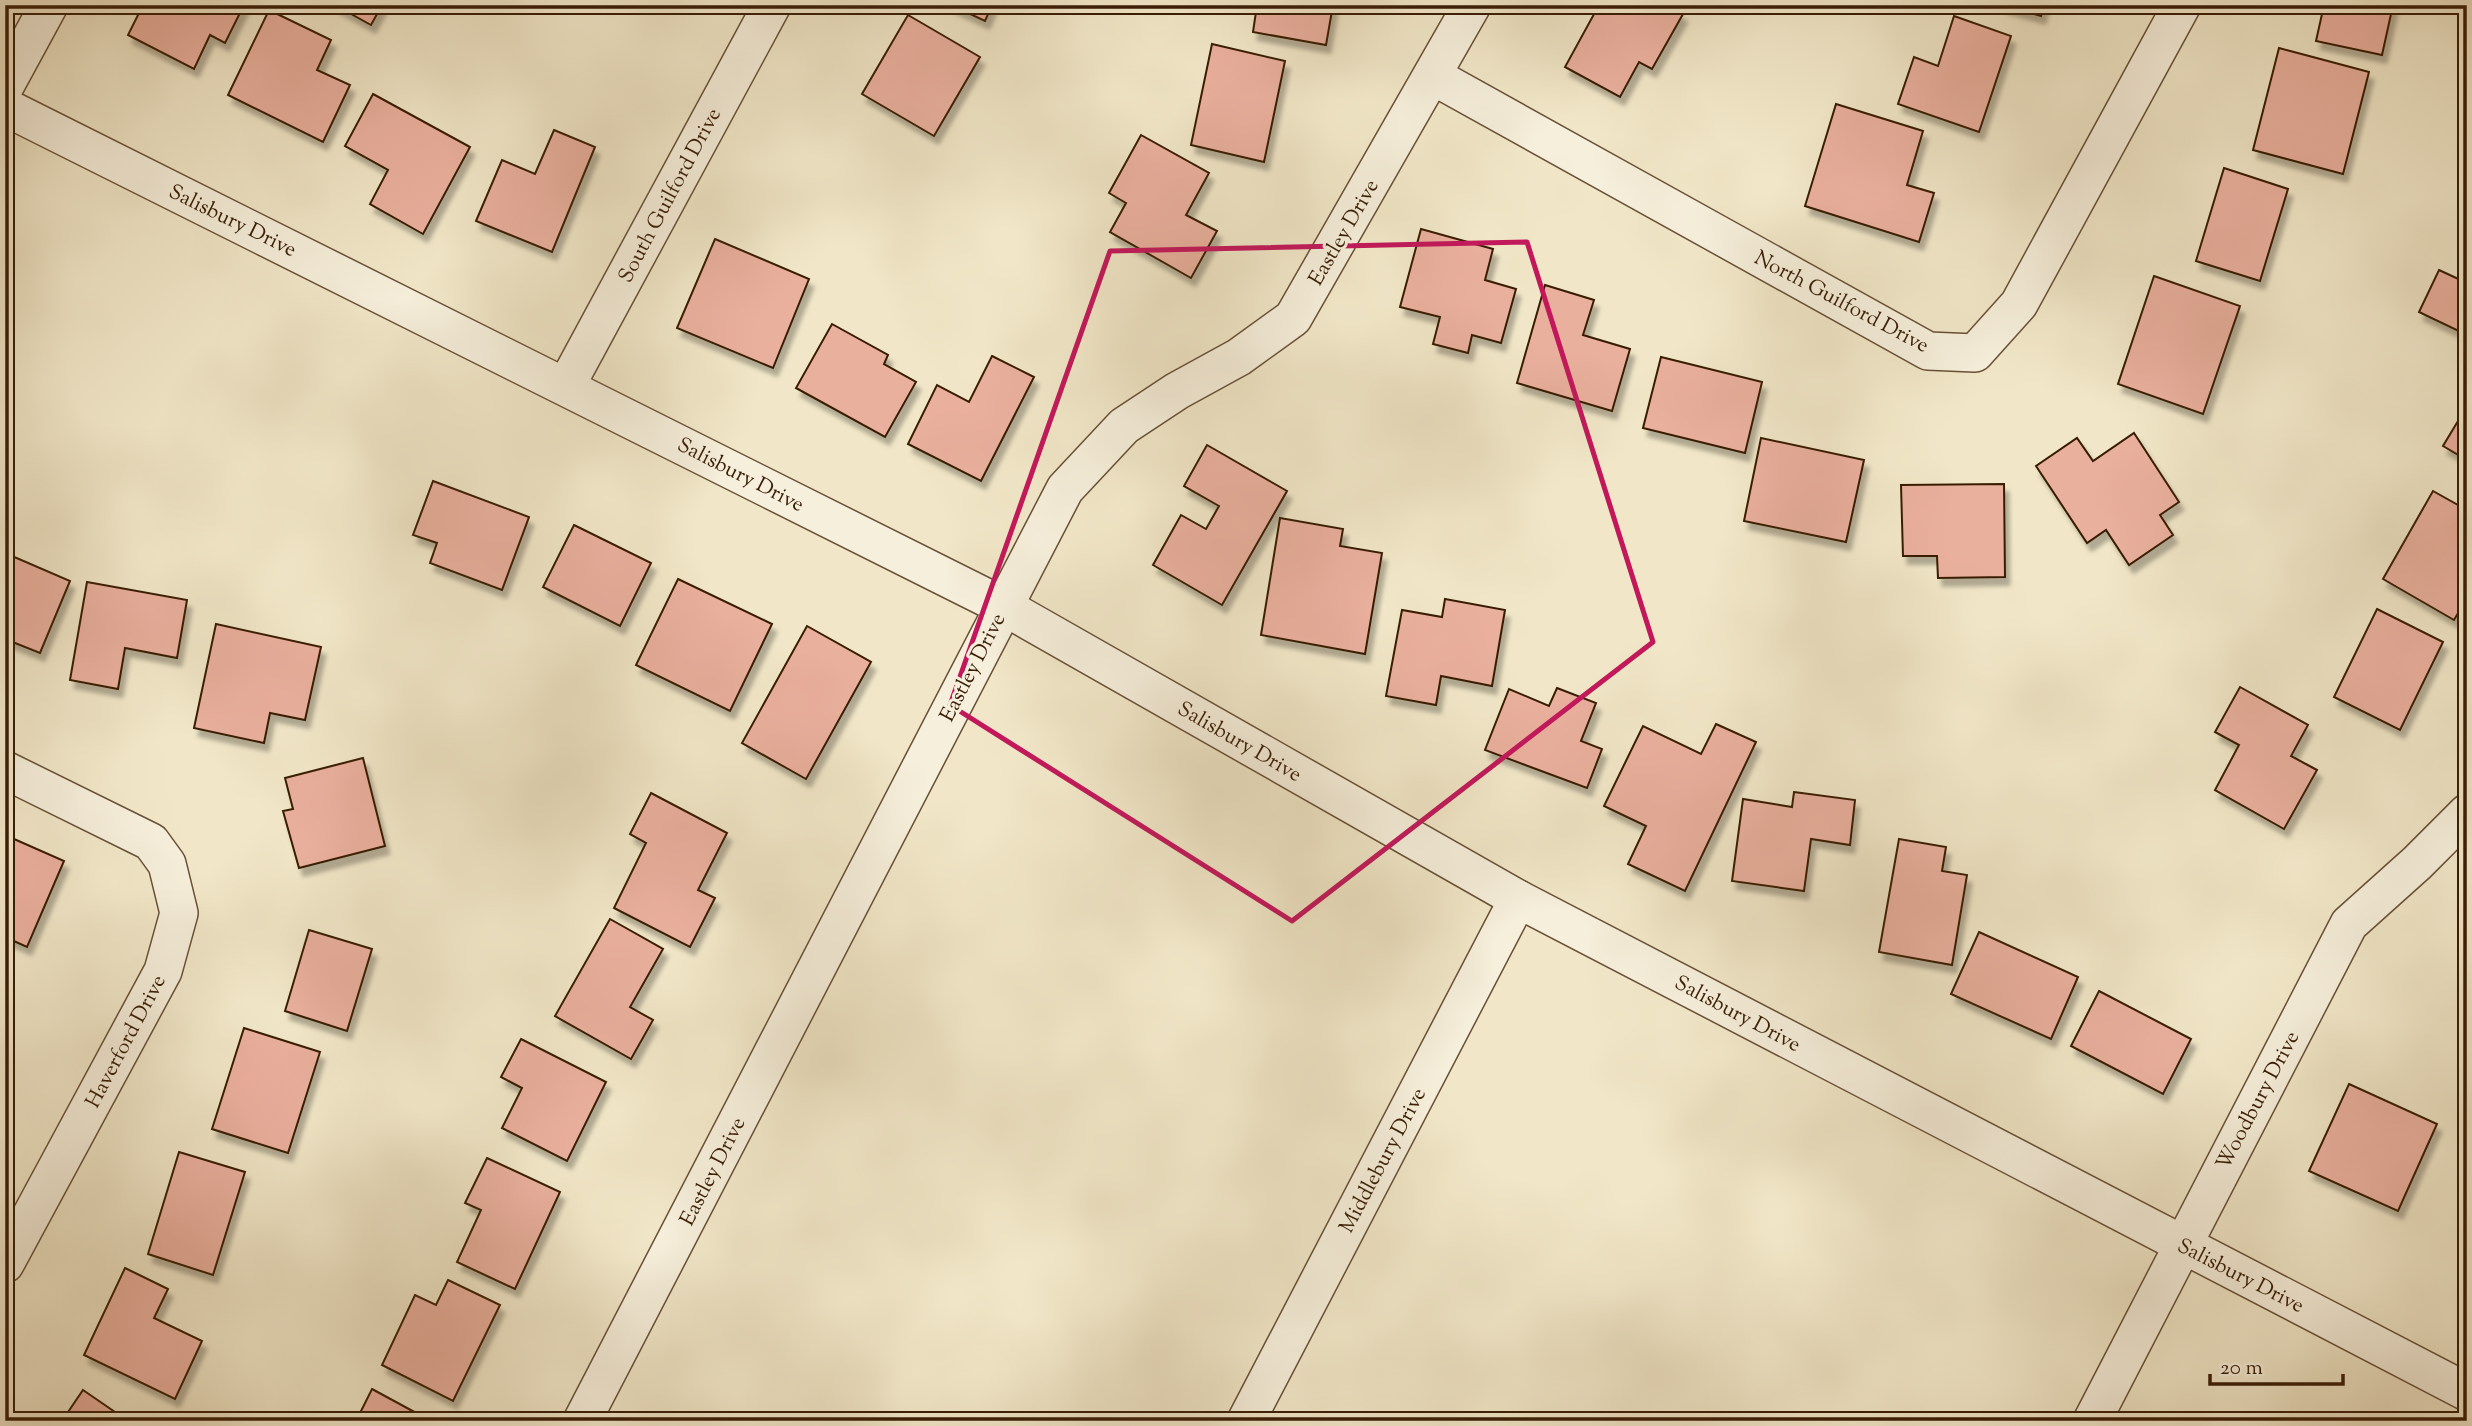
<svg xmlns="http://www.w3.org/2000/svg" width="2472" height="1426" viewBox="0 0 2472 1426" font-family="'Sorts Mill Goudy',serif">
  <style>
    .building { fill: #eab09e; stroke: #391d06; stroke-width: 2; filter: url(#shadow) }
    .lines { fill: none; stroke-linecap: round; stroke-linejoin: round }
    .street-casing { stroke: #675036; stroke-width: 40 }
    .street { stroke: #f6efdb; stroke-width: 37 }
    .marked { fill: none; stroke: #c2185b; stroke-width: 5; stroke-linejoin: round }
    .labels { text-anchor: middle; stroke-width: 6; stroke-linejoin: round; paint-order: stroke }
    .street-label { font-size: 21px; fill: #391d06; stroke: #f6efdb }
  </style>
  <defs>
    <filter id="shadow"><feDropShadow dx="4.5" dy="8" stdDeviation="2" flood-color="#0004"/></filter>
  </defs>
  <rect width="100%" height="100%" fill="#f1e7c8"/>
  <filter id="stains"><feTurbulence type="fractalNoise" baseFrequency=".00286" numOctaves="4"/><feColorMatrix values="0 0 0 0 .2 0 0 0 0 .09 0 0 0 0 .02 0 0 0 .5 -.17"/></filter>
  <radialGradient id="worn" r=".72"><stop offset=".6" stop-color="#630" stop-opacity="0"/><stop offset="1" stop-color="#630" stop-opacity=".3"/></radialGradient>
  <!-- building -->
  <g class="building">
    <path d="M143 5H244L225 43 210 35 194 69 128 35Z"/>
    <path d="M335 5H382L371 25Z"/>
    <path d="M951 5H992L985 21Z"/>
    <path d="M1257 5H1333L1326 45 1253 32Z"/>
    <path d="M1599 5H1668L1683 14 1652 69 1639 62 1620 97 1565 67Z"/>
    <path d="M2002 5H2044L2041 16Z"/>
    <path d="M2324 5H2393L2382 55 2316 41Z"/>
    <path d="M269 10 331 40 317 70 350 85 323 142 228 95Z"/>
    <path d="M908 15 980 57 934 136 862 94Z"/>
    <path d="M1954 16 2011 36 1979 132 1898 104 1914 57 1938 66Z"/>
    <path d="M1212 44 1285 61 1264 162 1191 145Z"/>
    <path d="M2279 48 2369 72 2343 174 2253 150Z"/>
    <path d="M373 94 470 147 423 234 370 204 388 170 345 146Z"/>
    <path d="M1836 104 1923 131 1907 185 1934 193 1919 242 1805 206Z"/>
    <path d="M554 130 595 147 552 252 476 221 502 160 535 174Z"/>
    <path d="M1141 135 1209 173 1186 215 1217 231 1191 278 1110 232 1126 203 1109 193Z"/>
    <path d="M2224 168 2288 189 2260 281 2196 261Z"/>
    <path d="M1421 229 1493 249 1485 280 1516 289 1501 343 1472 335 1468 353 1433 344 1440 317 1400 307Z"/>
    <path d="M715 239 809 279 773 368 677 328Z"/>
    <path d="M2439 270 2467 283V335L2419 312Z"/>
    <path d="M2154 276 2240 306 2203 414 2118 384Z"/>
    <path d="M1545 285 1594 300 1583 335 1630 349 1612 411 1517 383Z"/>
    <path d="M832 324 888 355 884 364 916 382 885 437 796 388Z"/>
    <path d="M992 356 1034 377 981 481 908 444 937 385 969 402Z"/>
    <path d="M1661 357 1762 382 1745 453 1643 428Z"/>
    <path d="M2467 406V460L2443 446Z"/>
    <path d="M2134 433 2179 502 2160 515 2173 535 2129 565 2106 530 2087 543 2036 466 2077 438 2093 461Z"/>
    <path d="M1761 438 1864 460 1846 542 1744 521Z"/>
    <path d="M1207 445 1287 491 1222 605 1153 565 1181 515 1206 529 1219 506 1184 486Z"/>
    <path d="M433 481 529 517 502 590 430 563 437 543 413 535Z"/>
    <path d="M2004 484 2005 577 1938 578 1937 556H1903L1901 485Z"/>
    <path d="M2433 491 2467 510V598L2454 620 2383 579Z"/>
    <path d="M1280 518 1343 529 1340 546 1382 553 1365 654 1261 635Z"/>
    <path d="M574 525 651 563 620 626 543 587Z"/>
    <path d="M5 553 70 581 40 653 5 639Z"/>
    <path d="M678 579 772 624 730 711 636 665Z"/>
    <path d="M87 582 187 600 177 658 125 648 118 689 70 680Z"/>
    <path d="M1445 599 1505 610 1492 686 1441 676 1436 705 1386 696 1402 610 1442 617Z"/>
    <path d="M2377 609 2443 642 2400 730 2334 697Z"/>
    <path d="M216 624 321 647 305 720 270 713 264 743 194 728Z"/>
    <path d="M807 626 871 662 806 779 742 743Z"/>
    <path d="M2240 687 2308 725 2291 756 2317 770 2284 829 2215 790 2239 745 2215 732Z"/>
    <path d="M1557 688 1596 703 1581 741 1602 749 1587 788 1485 750 1509 689 1549 706Z"/>
    <path d="M1716 724 1756 742 1685 891 1628 864 1646 826 1604 806 1643 726 1701 754Z"/>
    <path d="M363 758 385 846 299 868 283 811 293 809 285 778Z"/>
    <path d="M1794 792 1855 800 1850 845 1811 839 1804 891 1732 881 1743 799 1792 807Z"/>
    <path d="M651 793 727 833 698 890 715 898 690 947 614 908 646 843 630 834Z"/>
    <path d="M5 835 64 861 27 947 5 937Z"/>
    <path d="M1899 839 1946 847 1942 871 1967 875 1952 965 1879 952Z"/>
    <path d="M610 919 663 949 630 1007 653 1020 631 1059 555 1016Z"/>
    <path d="M309 930 372 949 347 1031 285 1011Z"/>
    <path d="M1979 932 2078 977 2051 1039 1951 994Z"/>
    <path d="M2099 991 2191 1039 2163 1094 2071 1046Z"/>
    <path d="M244 1028 320 1052 288 1153 212 1129Z"/>
    <path d="M521 1039 606 1082 567 1161 502 1128 522 1088 501 1077Z"/>
    <path d="M2349 1084 2437 1124 2398 1211 2309 1171Z"/>
    <path d="M179 1152 245 1172 213 1275 148 1254Z"/>
    <path d="M487 1158 560 1192 515 1289 457 1262 481 1210 465 1203Z"/>
    <path d="M2467 1223V1241L2459 1237Z"/>
    <path d="M125 1268 168 1289 154 1318 202 1341 175 1399 84 1355Z"/>
    <path d="M448 1280 500 1305 453 1401 382 1365 415 1295 436 1305Z"/>
    <path d="M372 1389 431 1421H356Z"/>
    <path d="M83 1390 128 1421H62Z"/>
  </g>
  <g class="lines">
    <!-- street casing -->
    <g class="street-casing">
      <g id="street">
        <path d="M1433 76 1928 351 1975 353 2019 304 2182 5"/>
        <path d="M5 86 49 5"/>
        <path d="M5 107 1003 606 1518 899 2467 1392"/>
        <path d="M566 386 772 5"/>
        <path d="M5 770 151 842 167 864 179 913 163 971 5 1264"/>
        <path d="M582 1421 1065 489 1124 426 1177 391 1239 357 1293 318 1472 5"/>
        <path d="M1246 1421 1518 899"/>
        <path d="M2092 1421 2349 924 2417 863 2467 813"/>
      </g>
    </g>
    <!-- street -->
    <use href="#street" class="street"/>
  </g>
  <!-- marked area -->
  <path class="marked" d="M1527 242 1653 642 1292 921 950 705 1110 251Z"/>
  <g class="labels">
    <!-- street labels -->
    <g class="street-label">
      <text transform="translate(669 195) rotate(-62)" y="7">South Guilford Drive</text>
      <text transform="translate(233 220) rotate(26)" y="7">Salisbury Drive</text>
      <text transform="translate(1343 232) rotate(-60)" y="7">Eastley Drive</text>
      <text transform="translate(1842 301) rotate(28)" y="7">North Guilford Drive</text>
      <text transform="translate(741 474) rotate(27)" y="7">Salisbury Drive</text>
      <text transform="translate(972 667) rotate(-63)" y="7">Eastley Drive</text>
      <text transform="translate(1240 741) rotate(30)" y="7">Salisbury Drive</text>
      <text transform="translate(1738 1013) rotate(28)" y="7">Salisbury Drive</text>
      <text transform="translate(125 1041) rotate(-62)" y="7">Haverford Drive</text>
      <text transform="translate(2257 1100) rotate(-62)" y="7">Woodbury Drive</text>
      <text transform="translate(1382 1160) rotate(-62)" y="7">Middlebury Drive</text>
      <text transform="translate(712 1171) rotate(-63)" y="7">Eastley Drive</text>
      <text transform="translate(2241 1275) rotate(27)" y="7">Salisbury Drive</text>
    </g>
  </g>
  <!-- margin -->
  <rect width="2472" height="1426" fill="none" stroke="#f1e7c8" stroke-width="28"/>
  <rect x="7" y="7" width="2458" height="1412" fill="none" stroke="#391d06" stroke-width="3.5"/>
  <rect x="14" y="14" width="2444" height="1398" fill="none" stroke="#391d06" stroke-width="2"/>
  <!-- scale -->
  <path d="M2210 1374v10h133v-10" fill="none" stroke="#391d06" stroke-width="3.5"/>
  <text x="2220" y="1374" font-size="21" fill="#391d06" stroke="#f6efdb" stroke-width="5" paint-order="stroke">20 m</text>
  <rect width="100%" height="100%" filter="url(#stains)"/>
  <rect width="100%" height="100%" fill="url(#worn)"/>
</svg>
